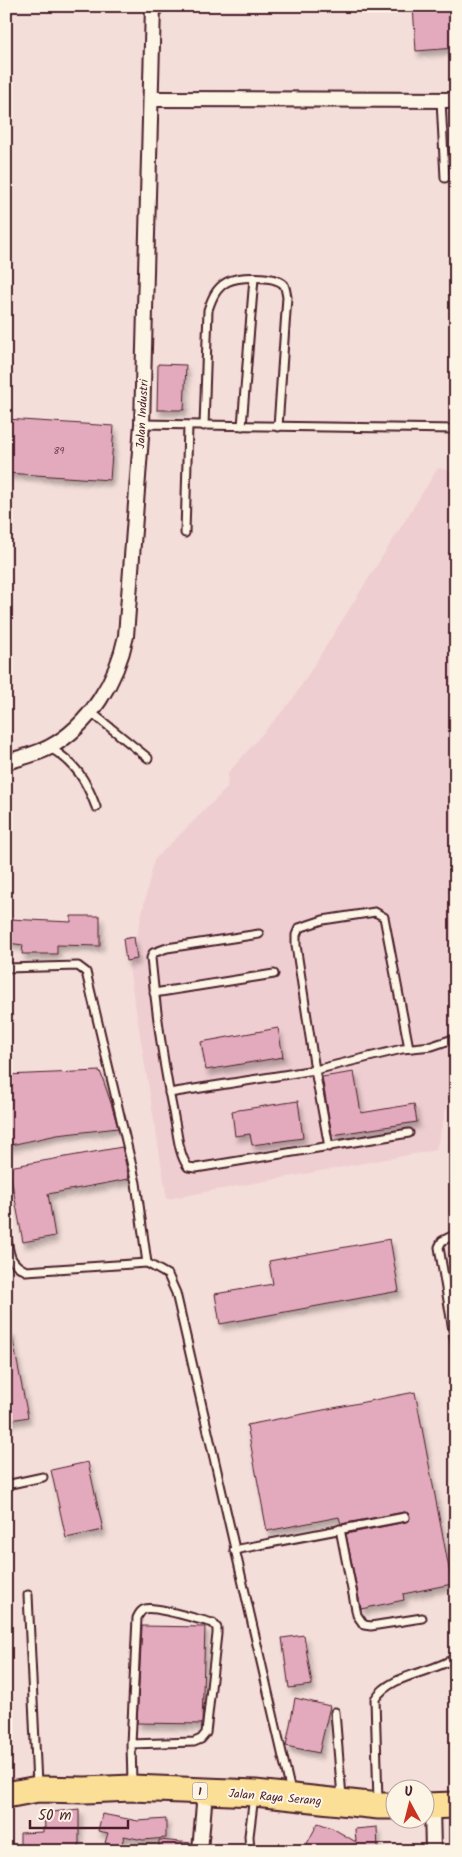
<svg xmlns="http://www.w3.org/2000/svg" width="462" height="1857" viewBox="0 0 462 1857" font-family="Kalam,sans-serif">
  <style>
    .built { fill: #efced1 }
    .building { fill: #e3aabd; stroke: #4a1f2b; filter: url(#shadow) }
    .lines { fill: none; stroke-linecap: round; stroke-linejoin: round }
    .lane-casing { stroke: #4a1f2b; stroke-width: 11 }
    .street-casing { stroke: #4a1f2b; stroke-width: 18 }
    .highway-casing { stroke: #4a1f2b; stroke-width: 29 }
    .lane { stroke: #fcf5e5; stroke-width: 7 }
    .street { stroke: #fcf5e5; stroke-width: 14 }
    .highway { stroke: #fbdf96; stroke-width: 25 }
    .labels { text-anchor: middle; stroke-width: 4; stroke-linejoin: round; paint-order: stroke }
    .number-label { font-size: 10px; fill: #704250 }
    .shield { fill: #fcf5e5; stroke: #7f5f63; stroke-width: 1 }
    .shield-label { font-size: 11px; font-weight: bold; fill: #4a1f2b }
    .street-label { font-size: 12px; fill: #4a1f2b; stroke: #fcf5e5 }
  </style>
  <defs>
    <filter id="shadow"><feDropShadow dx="3" dy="5.5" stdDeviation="2.5" flood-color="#0004"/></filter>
  </defs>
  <rect width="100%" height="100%" fill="#f4ded9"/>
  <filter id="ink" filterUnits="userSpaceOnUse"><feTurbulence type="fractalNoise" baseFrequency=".02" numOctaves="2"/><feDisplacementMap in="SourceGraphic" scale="10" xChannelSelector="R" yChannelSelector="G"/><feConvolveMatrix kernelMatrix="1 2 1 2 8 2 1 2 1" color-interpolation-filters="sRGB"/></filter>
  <g filter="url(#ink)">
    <!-- built -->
    <path class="built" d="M438 468 456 472V1070L436 1150 167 1199 124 938 137 935 154 860 227 788 228 773 292 700Z"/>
    <!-- building -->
    <g class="building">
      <path d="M413 6H456V48L416 51Z"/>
      <path d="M158 364 186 365 184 410H157Z"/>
      <path d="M6 419 114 426 110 480 6 473Z"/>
      <path d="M71 916H100V946L57 945V954H22L23 945 8 943 9 919 71 922Z"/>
      <path d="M134 937 137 959 126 961 123 939Z"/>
      <path d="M278 1028 283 1057 206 1070 201 1042Z"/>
      <path d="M100 1071 111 1103 118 1128 57 1135 6 1146V1075Z"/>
      <path d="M354 1072 361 1113 414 1104 417 1122 332 1135 322 1077Z"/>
      <path d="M298 1101 303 1138 252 1145 250 1134 235 1136 232 1111Z"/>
      <path d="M122 1147 129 1179 48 1194 55 1236 23 1242 9 1167Z"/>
      <path d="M390 1239 399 1291 220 1324 215 1294 273 1284 269 1261Z"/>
      <path d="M11 1331 28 1417 6 1421V1332Z"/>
      <path d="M415 1392 452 1584 403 1594 404 1600 361 1609 346 1534 406 1522 410 1519 409 1514 404 1512 341 1524 339 1517 267 1531 247 1425Z"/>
      <path d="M88 1462 103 1530 66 1538 51 1470Z"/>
      <path d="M142 1626 205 1627 202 1724 137 1723Z"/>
      <path d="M304 1635 312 1685 289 1688 282 1638Z"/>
      <path d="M295 1698 330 1706 319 1753 286 1746Z"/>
      <path d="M79 1809V1851H20V1833L43 1832V1828H45L44 1813Z"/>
      <path d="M102 1814 138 1821 166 1819V1838L143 1840 124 1836 121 1848 105 1843 108 1833 98 1831Z"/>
      <path d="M318 1823 332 1828 356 1842 355 1829 377 1827 378 1851H303Z"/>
      <path d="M159 1840 192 1843 191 1851H159Z"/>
    </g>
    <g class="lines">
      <!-- lane casing -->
      <g class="lane-casing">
        <g id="lane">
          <path d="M441 100 445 178"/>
          <path d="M142 424 456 429"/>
          <path d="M204 426 208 310C212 298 216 288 227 282 238 276 275 275 284 285 286 289 286 293 287 297L278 427"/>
          <path d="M242 426 254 278"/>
          <path d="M185 533 188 426"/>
          <path d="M91 712 148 758"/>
          <path d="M50 748C75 762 86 780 96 807"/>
          <path d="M259 934 167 948 153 953 151 958C156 1013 164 1068 175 1122 178 1136 179 1155 188 1167L196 1168 409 1133"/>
          <path d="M6 968 78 966 86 972 136 1183 147 1263 168 1275 176 1293 291 1792"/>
          <path d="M154 993 274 974"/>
          <path d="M169 1093 315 1070 402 1049 432 1046 456 1038"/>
          <path d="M329 1147 315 1070 296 945V935L299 928 323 920 375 912 384 917 409 1048"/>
          <path d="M6 1233C10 1252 7 1262 26 1271L147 1263"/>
          <path d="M456 1234 442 1241 439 1247 456 1348"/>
          <path d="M6 1485 43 1477"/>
          <path d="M340 1529 357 1615 364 1625 371 1626 422 1618"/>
          <path d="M234 1550 405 1517"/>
          <path d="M28 1595 37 1784"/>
          <path d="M335 1712 342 1797"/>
          <path d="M131 1744 194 1742 201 1739 206 1733 217 1634V1628L213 1623C199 1620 157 1606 145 1609 141 1610 139 1614 137 1618L131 1744 132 1783"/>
          <path d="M378 1801 375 1699C392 1673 432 1674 456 1657"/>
          <path d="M250 1851 249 1836 254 1796"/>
        </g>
      </g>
      <!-- street casing -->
      <g class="street-casing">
        <g id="street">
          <path d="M151 99 456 100"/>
          <path d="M6 762C20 758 37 754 50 747 90 725 117 680 126 636L142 424 153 6"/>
          <path d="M432 1806 433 1851"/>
          <path d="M200 1851 205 1792"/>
        </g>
      </g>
      <!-- highway casing -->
      <g class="highway-casing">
        <g id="highway">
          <path d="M6 1795 38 1789 85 1790 132 1788 255 1793 379 1806H394"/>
          <path d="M424 1806 456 1805"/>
        </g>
      </g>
      <!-- lane -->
      <use href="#lane" class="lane"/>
      <!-- street -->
      <use href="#street" class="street"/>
      <!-- highway -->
      <use href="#highway" class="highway"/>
    </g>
  </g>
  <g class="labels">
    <!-- number labels -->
    <g class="number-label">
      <text x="59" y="454">89</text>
    </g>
    <!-- shield labels -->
    <rect class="shield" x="192.5" y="1782.5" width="15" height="17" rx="4"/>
    <g class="shield-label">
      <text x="200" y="1795">1</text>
    </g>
    <!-- street labels -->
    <g class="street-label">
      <text transform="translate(142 414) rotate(-87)" y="4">Jalan Industri</text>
      <text transform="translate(275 1797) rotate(5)" y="4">Jalan Raya Serang</text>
    </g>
  </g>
  <!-- margin -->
  <rect width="462" height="1857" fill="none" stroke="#fcf5e5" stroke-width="25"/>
  <rect x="12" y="12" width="437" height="1832" fill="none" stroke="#4a1f2b" stroke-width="2" filter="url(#ink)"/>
  <!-- north arrow -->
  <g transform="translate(410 1804) rotate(353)"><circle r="24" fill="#fcf5e5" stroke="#b59f9b"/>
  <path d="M0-4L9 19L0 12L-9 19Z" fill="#c8321e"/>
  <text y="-8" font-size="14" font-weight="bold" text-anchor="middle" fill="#4a1f2b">U</text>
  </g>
  <!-- scale -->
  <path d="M30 1820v8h98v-8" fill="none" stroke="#4a1f2b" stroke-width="2.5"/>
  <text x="38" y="1820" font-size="15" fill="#4a1f2b" stroke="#fcf5e5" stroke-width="4" paint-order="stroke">50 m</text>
</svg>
